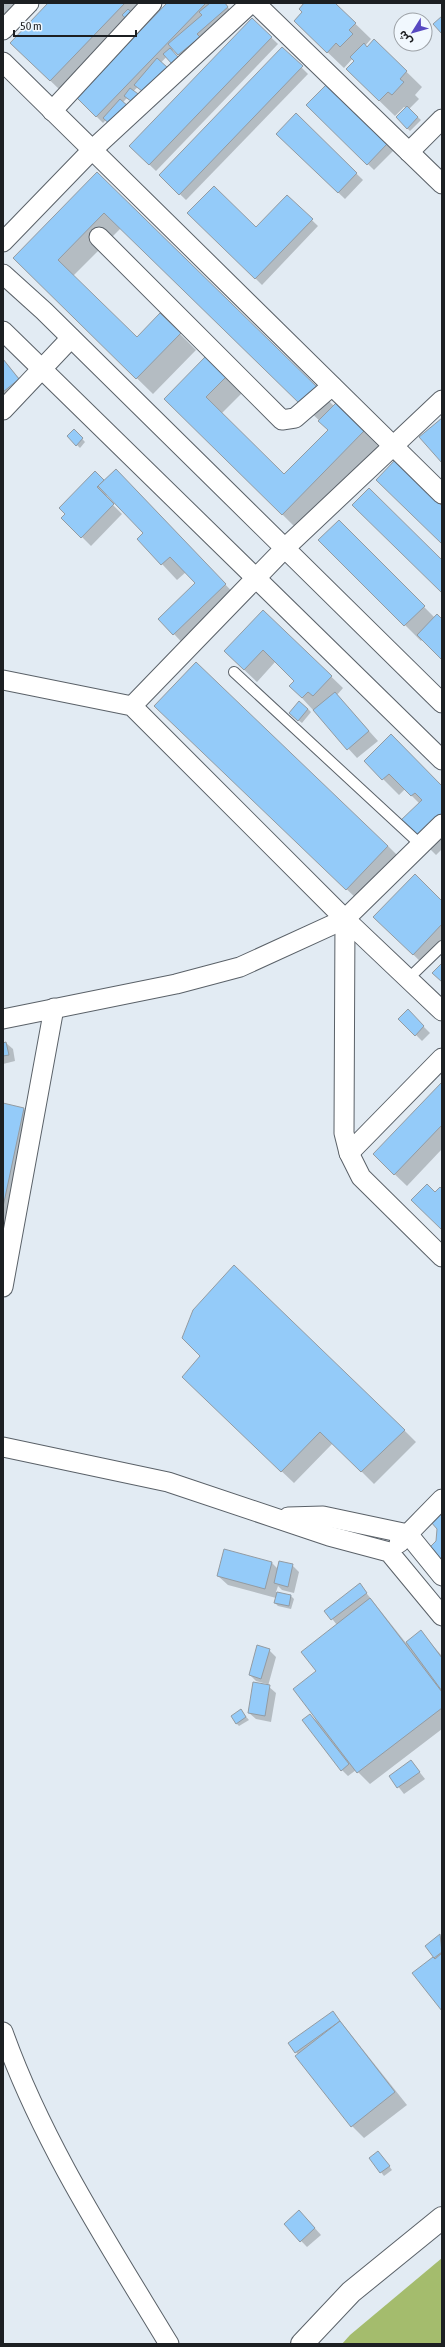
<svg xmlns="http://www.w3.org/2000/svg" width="445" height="2347" viewBox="0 0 445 2347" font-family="'Asap Condensed','Noto Sans Arabic',sans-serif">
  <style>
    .forest { fill: #a4bc6d }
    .shadow { fill: #0003 }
    .building { fill: #94cbf9; stroke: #939ba2 }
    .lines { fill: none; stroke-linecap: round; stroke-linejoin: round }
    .lane-casing { stroke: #5a6168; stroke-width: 12 }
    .street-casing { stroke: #5a6168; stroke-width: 21 }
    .secondary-casing { stroke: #5a6168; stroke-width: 24 }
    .lane { stroke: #fff; stroke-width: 10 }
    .street { stroke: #fff; stroke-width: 19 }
    .secondary { stroke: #fff; stroke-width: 22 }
  </style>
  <rect width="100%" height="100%" fill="#e2ebf3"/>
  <!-- forest -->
  <path class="forest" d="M442 2258V2344H342L350 2335Z"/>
  <!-- shadow -->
  <g class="shadow">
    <path d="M3 3H18L3 18Z"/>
    <path d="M49 3H144L60 90 11 43Z"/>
    <path d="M168 3H224L234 14 185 61 174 49 103 123 77 97Z"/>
    <path d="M306 3H334L371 39 365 46 367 48 374 40 422 87 415 95 419 99 409 109 421 120 410 131 397 118 406 108 404 107 395 116 363 85 353 58 344 68 295 21 303 12Z"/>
    <path d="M252 19 278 44 156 171 130 146Z"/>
    <path d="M282 48 308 74 186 200 160 175Z"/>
    <path d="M326 86 393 151 374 170 307 105Z"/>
    <path d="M296 115 363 180 345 199 277 134Z"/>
    <path d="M97 173 334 406 336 404 379 447 298 530 166 399 206 358 242 393 221 414 284 476 329 430 121 228 73 276 137 338 160 314 196 350 153 394 14 258Z"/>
    <path d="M287 196 318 226 262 285 189 213 256 228Z"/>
    <path d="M3 359 28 389 3 408Z"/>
    <path d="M74 430 85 442 80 448 68 436Z"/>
    <path d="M95 472 104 481 132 486 241 601 189 650 174 634 196 583 186 572 177 580 162 564 145 533 108 494 105 497 122 514 91 546 63 518Z"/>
    <path d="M339 521 435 618 442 620V659L423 639 421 641 320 540Z"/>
    <path d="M263 611 343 688 337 695 378 741 357 758 291 686 296 681 275 662 257 682 237 663Z"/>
    <path d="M308 709 311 712 302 723 293 716Z"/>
    <path d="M168 718 388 846 400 858 359 901Z"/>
    <path d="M365 761 442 787V849L436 855 402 821 419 803 405 789 399 795Z"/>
    <path d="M442 902V949L425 966 387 929Z"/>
    <path d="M408 1011 430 1033 422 1041 400 1019Z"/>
    <path d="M6 1043 13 1049 15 1061 3 1064V1044Z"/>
    <path d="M442 1084V1149L407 1186 386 1166Z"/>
    <path d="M3 1104 24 1109 39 1124 3 1296Z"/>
    <path d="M195 1389 404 1430 416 1442 374 1484 333 1443 294 1483Z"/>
    <path d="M225 1551 272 1563 279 1570 292 1565 299 1572 294 1593 282 1590 278 1586 276 1592 291 1596 294 1599 291 1609 278 1606 275 1603 276 1598 228 1585 218 1576Z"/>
    <path d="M360 1585 406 1643 421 1632 442 1656V1729L370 1784 356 1770 348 1776 342 1770 310 1715 321 1724 318 1672 337 1625 326 1611Z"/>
    <path d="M269 1650 276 1657 268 1686 276 1693 271 1722 256 1719 249 1713 267 1684 256 1681 250 1675Z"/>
    <path d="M241 1711 249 1720 239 1726 236 1723Z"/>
    <path d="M411 1761 425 1779 404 1794 390 1776Z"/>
    <path d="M440 1935 442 1937V2010L438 1961 426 1946Z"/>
    <path d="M333 2012 407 2105 364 2138 352 2126 296 2052Z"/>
    <path d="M381 2155 392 2170 384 2176 370 2158Z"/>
    <path d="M305 2217 321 2235 307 2247 285 2224Z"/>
  </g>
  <!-- building -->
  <g class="building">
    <path d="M48 3H125L50 81 10 43Z"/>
    <path d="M167 3H206L96 117 76 97Z"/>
    <path d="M210 3H225L228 7 197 34 200 37 178 55 168 44 202 15 199 12Z"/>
    <path d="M304 3H335L356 23 349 30 353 34 340 47 336 43 327 53 294 21 302 12 299 9Z"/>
    <path d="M128 9 138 18 132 24 122 15Z"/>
    <path d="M442 16V34L433 24Z"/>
    <path d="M252 18 272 37 149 165 129 146Z"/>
    <path d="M374 39 407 71 400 79 404 82 392 95 388 92 379 101 346 69 354 61 350 57 364 43 367 47Z"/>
    <path d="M282 47 303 66 179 195 159 175Z"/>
    <path d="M170 48 179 58 172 64 163 54Z"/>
    <path d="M157 58 168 68 146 94 134 85Z"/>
    <path d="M326 85 387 144 367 165 306 105Z"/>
    <path d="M130 88 141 96 135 104 124 96Z"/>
    <path d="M120 99 129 107 112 126 103 118Z"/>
    <path d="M407 106 418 117 407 129 396 117Z"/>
    <path d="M296 113 357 173 338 193 276 134Z"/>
    <path d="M97 172 319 389 302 406 104 213 58 260 137 337 160 313 181 333 136 379 13 258Z"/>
    <path d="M214 186 256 227 287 195 313 219 255 279 187 213Z"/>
    <path d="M206 356 227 376 206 397 284 474 328 430 318 421 336 403 364 431 282 515 164 399Z"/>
    <path d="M3 359 19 379 3 392Z"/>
    <path d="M442 418V463L419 437Z"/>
    <path d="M74 429 83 438 76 446 67 436Z"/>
    <path d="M395 460 442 506V544L376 480Z"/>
    <path d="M116 469 226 584 173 635 158 619 195 583 170 557 161 565 137 539 143 533 98 486Z"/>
    <path d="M95 471 104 480 97 487 114 504 81 538 61 518 65 514 59 508Z"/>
    <path d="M369 488 442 560V593L352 505Z"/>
    <path d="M339 520 425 606 404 626 318 540Z"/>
    <path d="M263 610 332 676 313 696 308 692 302 698 289 686 294 681 263 650 244 670 224 651Z"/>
    <path d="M437 614 442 619V660L417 635Z"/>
    <path d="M196 662 388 846 346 890 154 706Z"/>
    <path d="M335 692 369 731 347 750 313 710Z"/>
    <path d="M299 701 308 709 298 721 289 713Z"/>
    <path d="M391 734 442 786V818L419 840 400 821 422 800 415 793 411 796 389 774 382 780 364 761Z"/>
    <path d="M415 874 442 901V924L413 955 373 917Z"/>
    <path d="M442 963V982L432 973Z"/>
    <path d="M408 1009 424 1026 415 1036 398 1019Z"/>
    <path d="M6 1042 9 1055 3 1056V1043Z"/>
    <path d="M442 1082V1125L394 1175 373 1154Z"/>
    <path d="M3 1103 24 1108 3 1207Z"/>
    <path d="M427 1184 435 1192 440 1187 442 1189V1230L411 1200Z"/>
    <path d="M234 1265 405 1430 361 1472 320 1432 281 1472 182 1377 200 1356 182 1338 193 1310Z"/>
    <path d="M442 1511V1564L429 1548 436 1541 437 1529 431 1522Z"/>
    <path d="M224 1549 272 1562 265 1589 217 1576Z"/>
    <path d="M279 1561 293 1564 288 1587 274 1583Z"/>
    <path d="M360 1583 367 1593 331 1620 324 1611Z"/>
    <path d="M277 1592 291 1595 289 1606 274 1603Z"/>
    <path d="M370 1598 442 1692V1708L357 1773 293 1689 316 1671 301 1652Z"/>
    <path d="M421 1630 442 1658V1691L406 1642Z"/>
    <path d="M257 1645 270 1649 261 1679 249 1675Z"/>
    <path d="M253 1682 270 1685 265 1716 248 1713Z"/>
    <path d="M241 1709 246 1717 236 1724 231 1716Z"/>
    <path d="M310 1714 349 1764 341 1771 302 1720Z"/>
    <path d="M411 1760 420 1772 397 1788 389 1776Z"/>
    <path d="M440 1934 442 1952 434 1958 425 1946Z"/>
    <path d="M442 1953V2011L412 1973 433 1957 435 1959Z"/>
    <path d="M333 2011 340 2021 295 2053 288 2043Z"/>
    <path d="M340 2021 395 2092 351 2127 295 2056Z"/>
    <path d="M378 2151 390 2166 380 2173 369 2158Z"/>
    <path d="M299 2210 315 2228 300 2242 284 2224Z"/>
  </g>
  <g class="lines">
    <!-- lane casing -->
    <g class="lane-casing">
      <g id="lane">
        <path d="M234 672 421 845"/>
        <path d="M408 979 442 946"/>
      </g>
    </g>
    <!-- street casing -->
    <g class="street-casing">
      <g id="street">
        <path d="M255 3 442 184"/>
        <path d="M3 30 29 3"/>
        <path d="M3 62 442 494"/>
        <path d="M52 111 152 3"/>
        <path d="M409 152 442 119"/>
        <path d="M99 237 282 420 295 418 332 386"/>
        <path d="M3 242 92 150 251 3"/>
        <path d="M3 274 44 311 442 703"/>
        <path d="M3 331 442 760"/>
        <path d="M3 410 71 338"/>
        <path d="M3 680 132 706 345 919 442 1011"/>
        <path d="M132 706 285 548 442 400"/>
        <path d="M345 919 344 1133 349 1153 361 1177 442 1257"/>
        <path d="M3 1019 176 984 240 967 345 919 442 824"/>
        <path d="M349 1153 442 1058"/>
        <path d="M3 1287 54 1008"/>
        <path d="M3 1447 168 1482 329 1536 389 1552 442 1616"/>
        <path d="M288 1517 323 1516 408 1534 442 1576"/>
        <path d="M399 1543 442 1499"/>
        <path d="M3 2032C43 2144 108 2243 169 2344"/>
      </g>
    </g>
    <!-- secondary casing -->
    <g class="secondary-casing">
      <path id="secondary" d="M302 2344 351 2292 442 2218"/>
    </g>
    <!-- lane -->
    <use href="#lane" class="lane"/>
    <!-- street -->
    <use href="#street" class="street"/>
    <!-- secondary -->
    <use href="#secondary" class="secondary"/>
  </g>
  <!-- border -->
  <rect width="445" height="2347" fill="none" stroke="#1c1f22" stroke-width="8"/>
  <!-- north arrow -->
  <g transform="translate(413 32) rotate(233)"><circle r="19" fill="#f1f8fe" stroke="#9ca1a6"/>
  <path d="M0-3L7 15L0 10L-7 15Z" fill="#5749c1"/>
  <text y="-6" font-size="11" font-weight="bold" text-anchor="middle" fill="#1c1f22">ش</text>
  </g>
  <!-- scale -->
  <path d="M14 30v6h122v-6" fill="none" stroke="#1c1f22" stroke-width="2"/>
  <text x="20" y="30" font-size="12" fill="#1c1f22" stroke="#f1f8fe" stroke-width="3" paint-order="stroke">50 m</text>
</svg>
